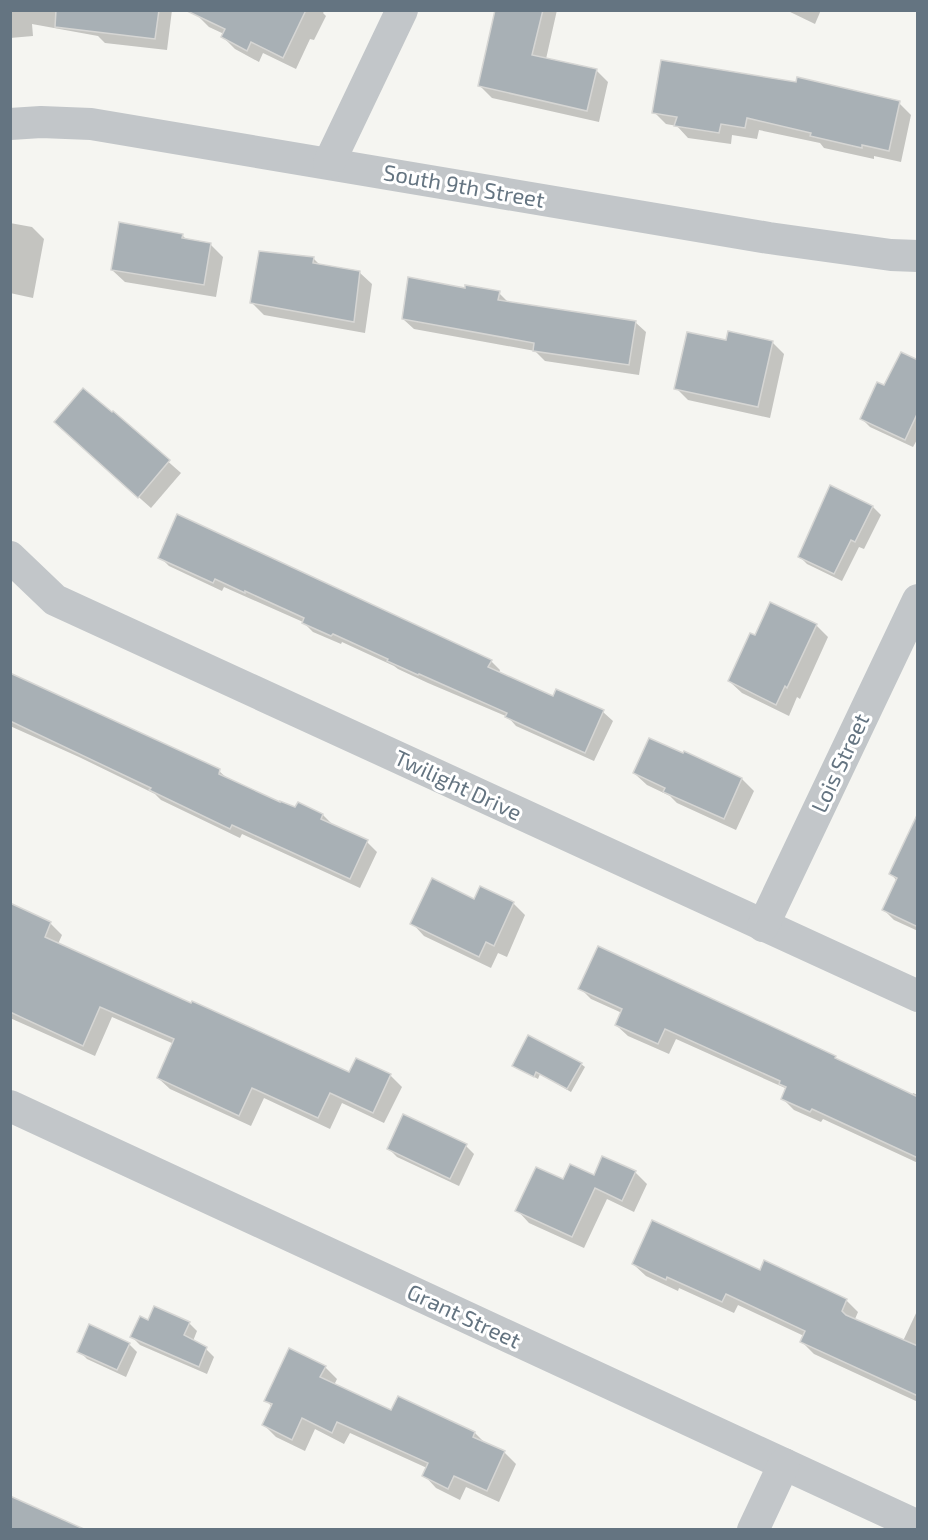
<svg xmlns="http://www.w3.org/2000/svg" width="928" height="1540" viewBox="0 0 928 1540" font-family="'Exo 2',sans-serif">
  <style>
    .shadow { fill: #0003 }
    .building { fill: #a8b0b5; stroke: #d6d6d4; stroke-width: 1.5 }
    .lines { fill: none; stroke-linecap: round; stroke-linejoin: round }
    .minor { stroke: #c2c6c9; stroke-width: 32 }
    .labels { text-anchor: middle; stroke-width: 6; stroke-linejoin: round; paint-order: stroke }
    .street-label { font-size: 22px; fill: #647481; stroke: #fff }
  </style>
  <rect width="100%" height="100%" fill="#f5f5f1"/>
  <!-- shadow -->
  <g class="shadow">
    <path d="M10 10H172L167 50 105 43 98 36 32 24 33 36 10 38Z"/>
    <path d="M199 10H325L323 13 326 16 314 40 310 39 296 69 263 53 259 62 235 49 223 37 224 34 209 27 197 15Z"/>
    <path d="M497 10H557L546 59 596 70 608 82 599 122 492 98 480 86Z"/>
    <path d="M786 10H821L815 24Z"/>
    <path d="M899 103 911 115 901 162 874 156V159L824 148 820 143 759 130 757 139 732 135 731 144 688 138 677 126 666 124 654 112Z"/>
    <path d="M10 223 32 227 44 239 33 298 10 293Z"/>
    <path d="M182 235 187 240 211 245 223 257 216 297 125 282 112 270Z"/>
    <path d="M314 259 320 265 359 272 372 284 365 333 264 315 252 303Z"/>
    <path d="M466 289 499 293 509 303 635 322 646 332 639 375 545 361 535 351 414 329 403 319Z"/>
    <path d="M727 342H772L784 354 770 418 688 400 676 388Z"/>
    <path d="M918 362V438L913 447 870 427 862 419 885 387Z"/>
    <path d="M113 413 181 473 151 508 68 434Z"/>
    <path d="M873 507 881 515 864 549 859 547 842 581 807 564 799 556Z"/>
    <path d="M160 557 491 661 500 670 499 673 554 698 557 691 603 712 613 721 594 761 516 726 508 717 428 683 398 669 394 666 342 642 341 644 313 632 303 622 224 587 222 591 169 566Z"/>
    <path d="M816 625 828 637 800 699 797 697 789 716 742 693 729 681 756 637Z"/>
    <path d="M10 674 219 771 229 780 296 809 323 815 333 825 367 842 377 852 360 888 242 834 240 838 161 800 155 794 79 757 10 726Z"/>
    <path d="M685 753 742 779 754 791 736 830 677 803 670 796 647 785 634 773 684 755Z"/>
    <path d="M918 815V931L894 920 884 910 897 881 891 874Z"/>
    <path d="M475 901 513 903 525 915 507 957 498 953 491 968 424 936 412 923Z"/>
    <path d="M10 905 51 924 62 935 58 944 350 1074 390 1075 402 1087 384 1123 342 1103 330 1129 264 1098 251 1126 170 1089 158 1078 174 1044 112 1017 95 1056 10 1018Z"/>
    <path d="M580 988 835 1058 839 1062 912 1096 913 1093 918 1095V1163L823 1119 821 1122 794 1110 783 1099 787 1090 785 1088 676 1039 669 1054 628 1036 616 1025 622 1013 591 999Z"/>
    <path d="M581 1064 585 1067 571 1092 540 1074 538 1079 514 1066Z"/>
    <path d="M466 1146 474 1154 459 1186 397 1157 389 1149Z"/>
    <path d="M635 1172 647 1184 634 1212 607 1199 584 1248 529 1223 517 1210 563 1181Z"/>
    <path d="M633 1264 761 1272 846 1300 858 1312 855 1319 903 1341 918 1309V1402L814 1354 802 1342 804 1336 738 1305 734 1313 679 1288 678 1291 646 1276Z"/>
    <path d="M148 1322 189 1323 197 1331 193 1341 206 1349 214 1357 207 1374 140 1345 132 1337Z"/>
    <path d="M129 1344 137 1352 126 1377 87 1359 79 1351Z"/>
    <path d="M325 1367 337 1379 334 1385 392 1412 399 1398 475 1433 485 1443 504 1452 516 1464 499 1502 466 1487 460 1500 436 1488 424 1475 427 1468 350 1433 344 1444 315 1429 305 1451 276 1437 264 1425 272 1407 266 1400Z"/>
  </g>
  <!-- building -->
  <g class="building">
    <path d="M56 10H159L155 39 55 27Z"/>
    <path d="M185 10H306L283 58 251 42 247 51 221 37 225 29Z"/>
    <path d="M495 10H543L532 55 597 69 587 111 478 86Z"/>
    <path d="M661 60 796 82 797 77 900 101 889 151 862 145V148L810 136 811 133 747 118 745 128 721 124 719 133 674 126 677 117 652 113Z"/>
    <path d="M119 222 183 234 182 238 211 243 204 285 111 270Z"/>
    <path d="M259 251 314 257 313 263 360 271 354 322 250 303Z"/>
    <path d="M408 277 465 288V285L500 291 498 300 636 321 629 365 533 351 534 343 402 319Z"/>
    <path d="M728 331 773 341 758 407 674 389 687 332 726 340Z"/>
    <path d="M901 352 918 360V412L905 440 860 419 877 382 884 385Z"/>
    <path d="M83 388 112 412 113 411 170 460 138 498 54 422Z"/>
    <path d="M830 485 873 506 855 542 851 540 834 574 798 557Z"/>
    <path d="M177 514 492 660 488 667 553 696 556 689 604 710 585 753 505 717 507 713 419 674 418 675 387 661 388 659 333 634 331 636 302 623 304 618 245 591V593L215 579 213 583 158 558Z"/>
    <path d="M770 602 817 624 787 688 785 686 776 705 728 681 750 633 755 635Z"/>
    <path d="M10 673 220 769 219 774 280 802V801L295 807 298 802 323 814 321 819 368 840 350 879 232 825 230 829 149 790 151 788 10 721Z"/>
    <path d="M649 738 683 753 684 751 742 778 724 819 663 792 665 788 633 773Z"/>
    <path d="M918 813V927L882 910 897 878 889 874Z"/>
    <path d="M432 878 474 899 480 886 514 902 494 946 486 942 479 957 410 924Z"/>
    <path d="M10 903 51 922 45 937 191 1003 192 1001 349 1072 356 1058 391 1074 373 1113 330 1093 318 1118 252 1088 239 1116 157 1078 174 1039 100 1007 83 1046 10 1012Z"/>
    <path d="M598 946 836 1056 835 1058 918 1097V1158L812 1109 810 1112 781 1099 786 1087 779 1084 780 1081 665 1029 658 1044 615 1025 622 1009 578 989Z"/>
    <path d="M528 1035 582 1063 567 1089 536 1072 534 1077 512 1066Z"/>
    <path d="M403 1114 467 1144 450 1179 387 1149Z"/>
    <path d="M602 1156 636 1171 622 1201 595 1188 572 1237 515 1211 536 1167 563 1179 570 1164 594 1175Z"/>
    <path d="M652 1220 760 1270 764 1260 847 1299 842 1311 846 1315 918 1346V1396L800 1342 805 1331 726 1294 722 1302 667 1277 666 1280 632 1264Z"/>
    <path d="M154 1306 190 1322 184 1335 207 1347 199 1367 130 1337 140 1316 148 1320Z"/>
    <path d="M89 1324 130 1343 117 1370 77 1352Z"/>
    <path d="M289 1348 326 1366 320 1377 391 1410 398 1396 475 1432 473 1437 505 1451 487 1491 454 1476 448 1489 422 1476 428 1463 337 1422 332 1433 302 1418 292 1440 262 1425 272 1404 264 1401Z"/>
    <path d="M10 1496 86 1530H10Z"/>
  </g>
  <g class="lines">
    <!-- minor -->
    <g class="minor">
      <path d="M10 124 41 122 91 124 769 238 891 255 918 256"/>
      <path d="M329 163 402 10"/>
      <path d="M10 557 55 600 918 996"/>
      <path d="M763 926 918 600"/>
      <path d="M10 1106 918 1526"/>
      <path d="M753 1530 784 1464"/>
    </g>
  </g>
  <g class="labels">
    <!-- street labels -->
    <g class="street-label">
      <text transform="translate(464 186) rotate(10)" y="8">South 9th Street</text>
      <text transform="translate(840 763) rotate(-65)" y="8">Lois Street</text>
      <text transform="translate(458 785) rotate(25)" y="8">Twilight Drive</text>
      <text transform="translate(464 1316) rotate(25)" y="8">Grant Street</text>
    </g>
  </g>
  <!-- border -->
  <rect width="928" height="1540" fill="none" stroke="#647481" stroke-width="24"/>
</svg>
